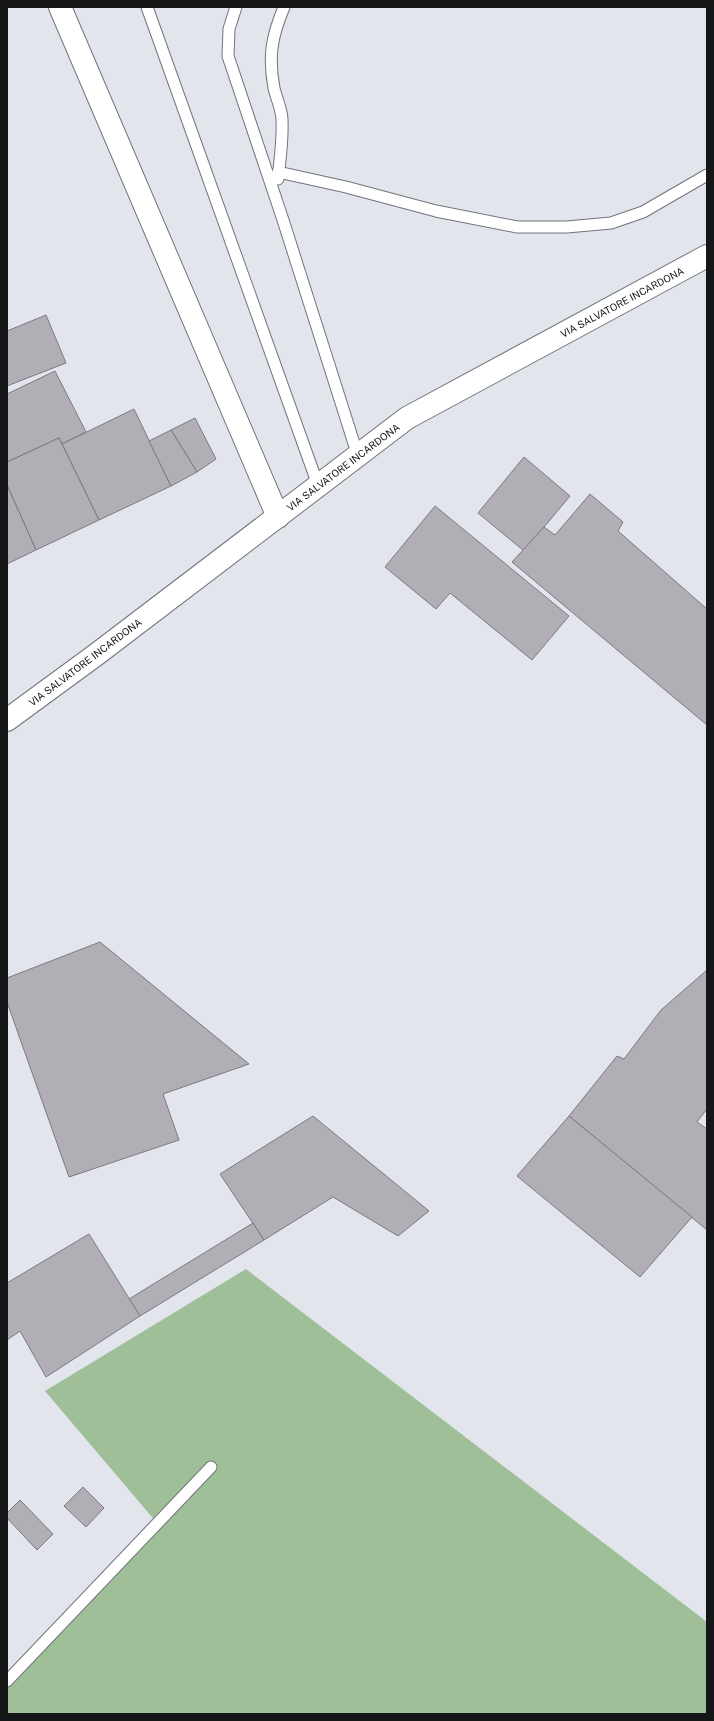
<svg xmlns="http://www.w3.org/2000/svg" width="714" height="1721" viewBox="0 0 714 1721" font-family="'Public Sans',sans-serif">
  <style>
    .green { fill: #9ebf98 }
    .building { fill: #b1aeb5; stroke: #7c7a80 }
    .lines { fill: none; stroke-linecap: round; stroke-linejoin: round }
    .lane-casing { stroke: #71747b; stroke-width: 13 }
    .street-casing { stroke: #71747b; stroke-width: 24 }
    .secondary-casing { stroke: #71747b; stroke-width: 24 }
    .lane { stroke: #fff; stroke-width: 11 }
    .street { stroke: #fff; stroke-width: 22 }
    .secondary { stroke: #fff; stroke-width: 22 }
    .labels { text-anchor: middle; stroke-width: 4; stroke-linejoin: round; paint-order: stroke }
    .street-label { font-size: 10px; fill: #151618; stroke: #fff }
  </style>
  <rect width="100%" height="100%" fill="#e2e5ec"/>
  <!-- green -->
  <path class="green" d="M246 1269 707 1622V1714H7V1681L157 1523 45 1391Z"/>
  <!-- building -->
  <g class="building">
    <path d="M46 315 66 363 7 386V331Z"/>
    <path d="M55 371 86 432 62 444 59 438 7 462V394Z"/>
    <path d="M134 409 171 486 99 520 62 444Z"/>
    <path d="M195 418 216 459 197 472 171 430Z"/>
    <path d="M171 430 197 472 171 486 149 441Z"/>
    <path d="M59 438 99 520 36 550 7 485V462Z"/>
    <path d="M524 457 570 496 524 551 478 513Z"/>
    <path d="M7 485 36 550 7 564Z"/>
    <path d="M590 494 623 522 618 531 707 609V725L512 562 544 527 555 535Z"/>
    <path d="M435 506 569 616 532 660 450 593 436 609 385 567Z"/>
    <path d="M100 942 249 1064 163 1094 179 1140 69 1177 7 1002V978Z"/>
    <path d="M707 970V1109L697 1122 707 1129V1230L569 1116 617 1056 624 1059 661 1010Z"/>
    <path d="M313 1116 429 1211 398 1236 333 1197 264 1240 220 1174Z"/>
    <path d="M569 1116 692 1217 640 1277 517 1176Z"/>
    <path d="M253 1223 264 1240 140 1316 129 1299Z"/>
    <path d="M89 1234 140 1316 46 1377 20 1331 7 1340V1283Z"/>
    <path d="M83 1487 104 1508 86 1527 64 1506Z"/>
    <path d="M20 1500 53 1534 37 1550 7 1518V1513Z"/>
  </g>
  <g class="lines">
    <!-- lane casing -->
    <g class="lane-casing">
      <g id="lane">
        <path d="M147 7 318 485"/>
        <path d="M236 7 229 29 228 56 283 220 358 456"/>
        <path d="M278 172 346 187 436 211 517 227H567L611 223 643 212 707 175"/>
        <path d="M278 179C280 159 283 140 282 120 282 109 276 98 274 88 268 56 272 36 284 7"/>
        <path d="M7 1681 211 1467"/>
      </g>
    </g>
    <!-- street casing -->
    <g class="street-casing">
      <path id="street" d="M60 7 278 517"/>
    </g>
    <!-- secondary casing -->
    <g class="secondary-casing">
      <path id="secondary" d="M7 720 97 654 407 418 707 256"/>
    </g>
    <!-- lane -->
    <use href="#lane" class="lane"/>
    <!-- street -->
    <use href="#street" class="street"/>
    <!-- secondary -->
    <use href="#secondary" class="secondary"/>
  </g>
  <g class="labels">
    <!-- street labels -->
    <g class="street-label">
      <text transform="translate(622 302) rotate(-28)" y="4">VIA SALVATORE INCARDONA</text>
      <text transform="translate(343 467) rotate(-37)" y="4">VIA SALVATORE INCARDONA</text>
      <text transform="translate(85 662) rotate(-37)" y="4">VIA SALVATORE INCARDONA</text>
    </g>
  </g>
  <!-- border -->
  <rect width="714" height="1721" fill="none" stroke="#151618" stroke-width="16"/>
</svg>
